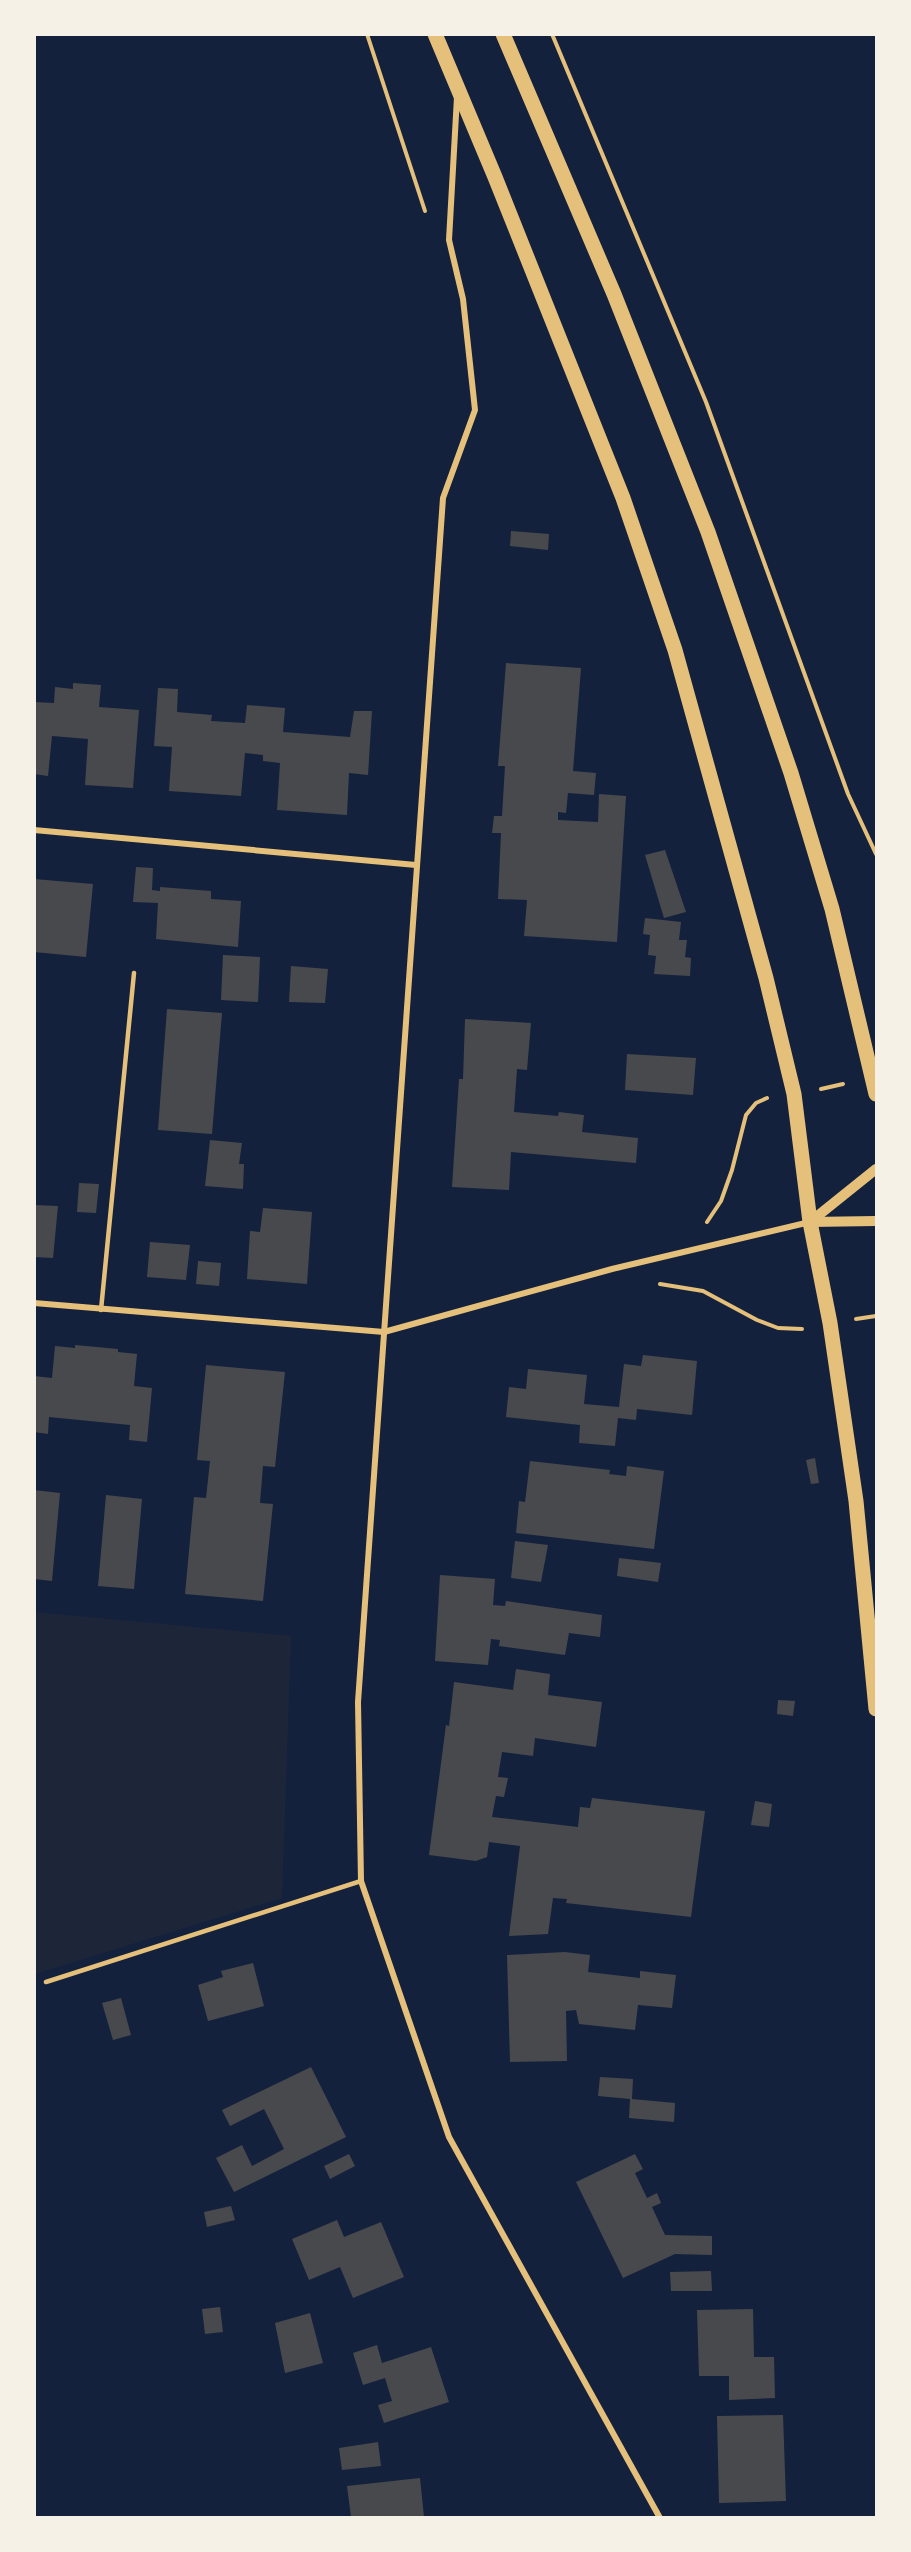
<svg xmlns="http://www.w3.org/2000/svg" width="911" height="2552" viewBox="0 0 911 2552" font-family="'Sofia Sans Condensed',sans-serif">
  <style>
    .green { fill: #1d2539 }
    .building { fill: #48494c }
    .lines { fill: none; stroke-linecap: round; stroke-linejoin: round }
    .path { stroke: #e5c07b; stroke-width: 4 }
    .service { stroke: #e5c07b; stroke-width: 4.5 }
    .minor { stroke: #e5c07b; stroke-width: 6 }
    .tertiary { stroke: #e5c07b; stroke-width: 10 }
    .primary { stroke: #e5c07b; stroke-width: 15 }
  </style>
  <rect width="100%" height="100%" fill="#14213d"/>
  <!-- green -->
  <path class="green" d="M35 1612 291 1636 282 1898 35 1974Z"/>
  <!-- building -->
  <g class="building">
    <path d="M511 531 549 534 548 550 510 546Z"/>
    <path d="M506 663 581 668 573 771 596 773 594 795 568 793 566 813 558 812V820L598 822 599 794 626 796 617 942 524 936 527 900 498 899 501 833H492L494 816H502L505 766H498Z"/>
    <path d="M73 683 101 685 99 707 139 710 133 788 85 785 88 739 52 736 48 776 34 774V702L54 703 55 687 73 689Z"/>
    <path d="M158 688 178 689 177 712 212 715 211 721 245 723 247 705 285 708 283 732 350 737 354 711H372L368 775 349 773 347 815 277 810 280 763 263 761V755L245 753 241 796 169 791 172 747 154 746Z"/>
    <path d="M665 850 686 912 664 918 645 855Z"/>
    <path d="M136 867 153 868 152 890 160 891V887L211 891V899L241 901 238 947 156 939 158 903 133 902Z"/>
    <path d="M34 879 93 884 86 957 34 952Z"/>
    <path d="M645 918 681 922 679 940H687L685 957 691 958 690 976 654 974 656 956 648 955 650 935 643 934Z"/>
    <path d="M223 955 260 957 258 1002 221 1000Z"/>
    <path d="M291 966 328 969 325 1003 289 1002Z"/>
    <path d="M167 1009 222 1013 212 1134 158 1130Z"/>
    <path d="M465 1019 531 1023 527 1070 517 1069 514 1112 558 1116 559 1112 584 1115 582 1132 638 1138 636 1163 511 1152 509 1190 452 1187 459 1079H463Z"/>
    <path d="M627 1054 696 1058 693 1095 625 1090Z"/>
    <path d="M210 1140 242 1143 239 1164H244L243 1189 205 1186Z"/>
    <path d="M79 1183 99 1184 96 1213 77 1212Z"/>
    <path d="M34 1205 58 1206 53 1258 34 1257Z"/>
    <path d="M263 1208 312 1212 307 1284 247 1279 250 1231 260 1232Z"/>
    <path d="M150 1242 190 1245 186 1280 147 1277Z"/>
    <path d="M198 1261 221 1263 219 1286 196 1284Z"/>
    <path d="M75 1345 118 1349V1352L137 1354 134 1386 152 1388 147 1442 129 1440 130 1425 49 1417 48 1434 34 1432V1376L52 1378 55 1346 75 1348Z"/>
    <path d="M643 1355 697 1361 692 1415 637 1409 636 1420 618 1418 615 1446 579 1443 580 1425 506 1417 509 1387 526 1389 528 1369 587 1375 584 1404 619 1407 624 1364 641 1366Z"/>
    <path d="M206 1365 285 1372 275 1467 263 1466 260 1503 273 1504 263 1601 185 1594 194 1497 206 1498 210 1461 197 1460Z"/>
    <path d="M815 1458 819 1483 811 1484 806 1460Z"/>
    <path d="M530 1461 610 1470 609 1474 626 1476 627 1466 664 1471 654 1549 516 1533 519 1501 525 1502Z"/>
    <path d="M34 1490 60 1493 52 1581 34 1579Z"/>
    <path d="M106 1495 142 1499 134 1589 98 1586Z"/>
    <path d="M515 1541 548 1545 541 1582 511 1578Z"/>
    <path d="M619 1558 661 1563 658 1582 617 1576Z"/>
    <path d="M440 1575 495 1579 493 1605 505 1606 506 1601 602 1615 600 1637 569 1633 565 1655 499 1646 500 1640 491 1639 488 1665 435 1661Z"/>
    <path d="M516 1669 550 1674 548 1695 602 1702 596 1747 535 1738 533 1756 502 1752 498 1777 508 1778 504 1797 496 1796 492 1817 578 1827 580 1807 590 1808 592 1798 705 1811 691 1917 566 1903 567 1899 553 1898 548 1934 509 1936 520 1846 489 1842 487 1857 476 1861 429 1855 446 1725 449 1726 454 1682 513 1690Z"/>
    <path d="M778 1700 795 1701 793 1716 777 1714Z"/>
    <path d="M755 1801 772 1804 769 1827 751 1825Z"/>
    <path d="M565 1952 590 1955 588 1972 640 1978V1971L676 1975 672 2008 638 2005 635 2030 579 2024 576 2010 566 2011 567 2061 510 2062 507 1955Z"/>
    <path d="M253 1963 264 2006 208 2021 198 1985 223 1977 221 1971Z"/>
    <path d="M121 1998 131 2035 113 2040 102 2003Z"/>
    <path d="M311 2067 346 2137 234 2192 216 2158 242 2145 252 2166 284 2149 264 2109 230 2126 222 2110Z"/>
    <path d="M600 2077 633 2079 632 2099 675 2103 674 2122 629 2118 630 2099 598 2096Z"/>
    <path d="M349 2154 355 2166 330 2179 324 2166Z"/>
    <path d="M635 2154 643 2169 635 2173 647 2198 657 2193 661 2203 652 2207 665 2235 712 2236V2255L675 2254 623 2278 576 2182Z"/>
    <path d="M231 2206 235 2220 207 2227 204 2212Z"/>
    <path d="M337 2220 344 2237 381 2222 404 2277 353 2298 340 2267 309 2280 292 2239Z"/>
    <path d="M711 2271 712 2291H671L670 2272Z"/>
    <path d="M220 2307 223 2332 205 2334 202 2309Z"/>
    <path d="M753 2309 754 2357H774L775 2398 729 2400V2376H699L697 2310Z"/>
    <path d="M310 2313 323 2363 285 2373 275 2323Z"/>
    <path d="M377 2345 382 2363 431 2347 449 2402 384 2423 378 2405 392 2401 385 2378 363 2385 353 2353Z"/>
    <path d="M783 2415 786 2501 719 2503 717 2416Z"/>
    <path d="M378 2442 381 2466 342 2470 339 2448Z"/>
    <path d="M420 2478 424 2517H351L347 2486Z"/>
  </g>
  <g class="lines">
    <!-- path -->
    <g class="path">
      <path d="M367 34 425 211"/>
      <path d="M552 34 706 402 848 794 876 854"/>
      <path d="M821 1089 843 1084"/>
      <path d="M707 1222 721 1201 732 1170 746 1115 756 1103 767 1098"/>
      <path d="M660 1284 703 1291 757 1320 778 1328 802 1329"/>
      <path d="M856 1319 876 1316"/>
    </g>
    <!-- service -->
    <g class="service">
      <path d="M101 1310 134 973"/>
      <path d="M46 1982 361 1881"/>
    </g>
    <!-- minor -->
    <g class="minor">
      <path d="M457 97 449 240 463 299 475 410 443 498 358 1702 361 1881 449 2137 660 2518"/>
      <path d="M34 830 416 865"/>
      <path d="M34 1303 384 1332 612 1269 810 1222"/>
    </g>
    <!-- tertiary -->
    <g class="tertiary">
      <path d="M810 1222 876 1169"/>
      <path d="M810 1222 876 1221"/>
    </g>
    <!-- primary -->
    <g class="primary">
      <path d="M435 34 495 177 623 498 675 650 766 978 794 1094 810 1222 830 1323 856 1501 876 1709"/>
      <path d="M503 34 614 294 708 532 791 773 832 909 876 1094"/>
    </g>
  </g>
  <!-- border -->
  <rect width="911" height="2552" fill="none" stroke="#f6f1e7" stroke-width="72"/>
</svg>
